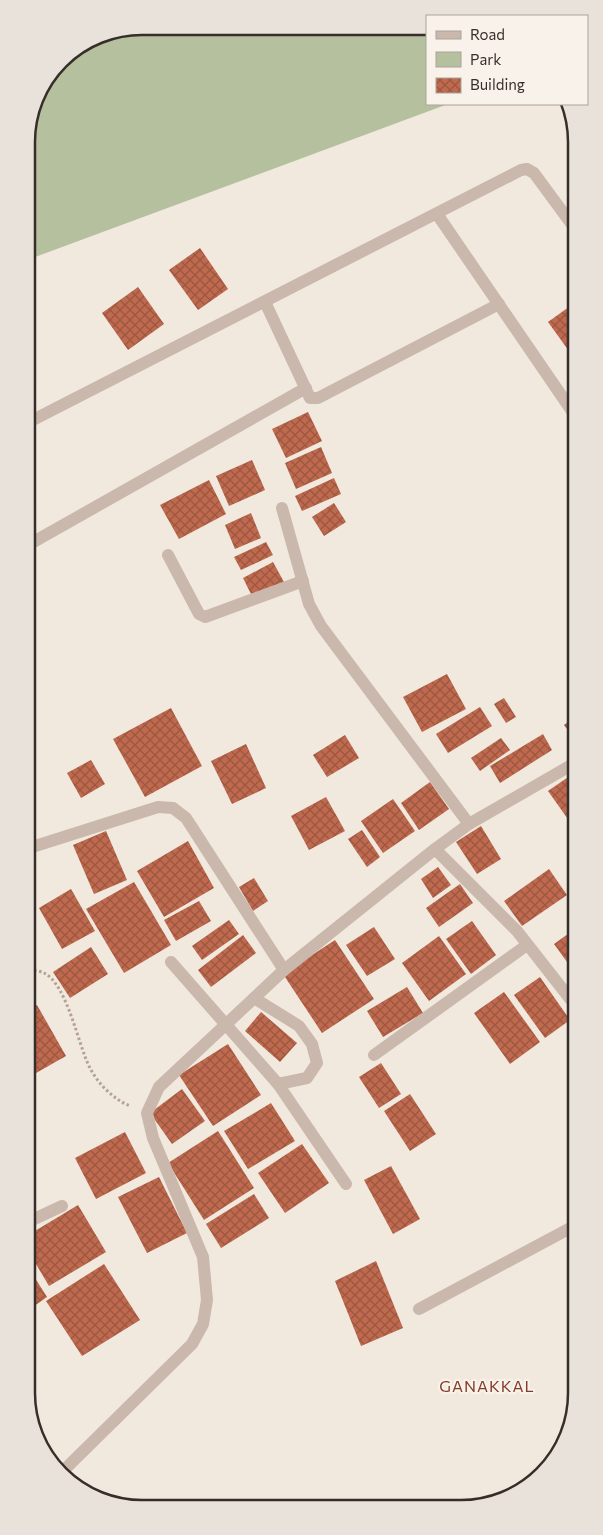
<svg xmlns="http://www.w3.org/2000/svg" width="603" height="1535" viewBox="0 0 603 1535" font-family="Commissioner,sans-serif">
  <style>
    .green { fill: #b5c09f }
    .building { fill: url(#building-cross-hatch) }
    .lines { fill: none; stroke-linecap: round; stroke-linejoin: round }
    .path { stroke: #b5a295; stroke-width: 3; stroke-dasharray: 2.5 2.5; stroke-linecap: butt }
    .minor { stroke: #c9b8ab; stroke-width: 12 }
    .labels { text-anchor: middle; stroke-width: 4.5; stroke-linejoin: round; paint-order: stroke }
    .quarter-label { font-size: 16px; letter-spacing: 1px; fill: #823c27; stroke: #f9f2ea }
    .rim { fill: none; stroke: #372e2a; stroke-width: 2.5 }
  </style>
  <defs>
    <pattern id="building-cross-hatch" width="8" height="8" patternUnits="userSpaceOnUse" patternTransform="scale(1.25)"><rect width="8" height="8" fill="#bf694e"/><path d="M0 0l8 8M0 8l8-8" fill="none" stroke="#9c5741"/></pattern>
  </defs>
  <rect width="100%" height="100%" fill="#f1e8de"/>
  <!-- green -->
  <path class="green" d="M142 26 427 28V104H448L27 260V134L38 90 65 55 98 35Z"/>
  <!-- building -->
  <g class="building">
    <path d="M200 248 228 289 198 310 169 270Z"/>
    <path d="M138 287 164 324 128 350 102 313Z"/>
    <path d="M573 304 574 358 548 322Z"/>
    <path d="M308 412 322 441 286 458 272 429Z"/>
    <path d="M321 447 332 473 296 489 285 463Z"/>
    <path d="M252 460 265 490 229 506 216 476Z"/>
    <path d="M334 478 341 494 302 511 295 496Z"/>
    <path d="M209 480 226 514 179 539 160 505Z"/>
    <path d="M334 503 346 522 324 536 312 517Z"/>
    <path d="M251 513 261 538 235 549 225 525Z"/>
    <path d="M266 542 273 555 241 570 234 557Z"/>
    <path d="M273 562 284 582 252 596 243 578Z"/>
    <path d="M447 674 466 709 422 732 403 697Z"/>
    <path d="M504 698 516 717 506 723 494 704Z"/>
    <path d="M480 707 492 726 448 753 436 734Z"/>
    <path d="M171 708 202 766 145 797 113 739Z"/>
    <path d="M575 717V740L564 725Z"/>
    <path d="M543 734 552 750 500 783 490 766Z"/>
    <path d="M345 735 359 758 327 777 313 755Z"/>
    <path d="M501 738 510 750 480 771 471 758Z"/>
    <path d="M246 744 266 788 232 804 211 761Z"/>
    <path d="M91 760 105 784 81 798 67 773Z"/>
    <path d="M574 773 575 774V829L548 791Z"/>
    <path d="M430 782 449 809 419 830 401 803Z"/>
    <path d="M326 797 345 831 309 850 291 816Z"/>
    <path d="M393 799 415 831 383 853 361 821Z"/>
    <path d="M481 826 501 859 477 874 456 842Z"/>
    <path d="M362 830 380 857 367 867 348 839Z"/>
    <path d="M106 831 127 880 94 894 73 845Z"/>
    <path d="M188 841 214 888 164 917 137 871Z"/>
    <path d="M438 867 451 885 433 898 421 879Z"/>
    <path d="M549 869 567 895 522 926 504 901Z"/>
    <path d="M254 878 268 901 253 911 239 887Z"/>
    <path d="M134 882 171 945 124 973 86 909Z"/>
    <path d="M460 884 473 903 439 927 426 908Z"/>
    <path d="M71 889 95 931 62 949 39 908Z"/>
    <path d="M199 901 211 921 176 941 164 920Z"/>
    <path d="M229 920 239 934 202 960 192 946Z"/>
    <path d="M472 921 496 955 471 974 446 939Z"/>
    <path d="M374 927 395 959 367 976 346 945Z"/>
    <path d="M575 929V973L554 944Z"/>
    <path d="M243 935 256 953 211 987 198 970Z"/>
    <path d="M439 936 466 974 429 1001 402 963Z"/>
    <path d="M335 940 374 999 322 1033 283 974Z"/>
    <path d="M91 947 108 974 70 998 53 972Z"/>
    <path d="M540 977 570 1020 545 1038 514 995Z"/>
    <path d="M407 987 423 1013 383 1037 367 1011Z"/>
    <path d="M504 992 540 1042 510 1064 474 1013Z"/>
    <path d="M37 1005 66 1056 29 1077V1009Z"/>
    <path d="M261 1012 297 1043 280 1062 245 1031Z"/>
    <path d="M228 1044 261 1095 213 1126 179 1075Z"/>
    <path d="M381 1063 401 1094 379 1108 359 1077Z"/>
    <path d="M182 1089 205 1121 172 1144 150 1113Z"/>
    <path d="M410 1094 436 1134 410 1151 384 1111Z"/>
    <path d="M271 1103 295 1141 248 1169 224 1131Z"/>
    <path d="M218 1131 254 1188 204 1220 168 1163Z"/>
    <path d="M125 1132 146 1173 96 1199 75 1158Z"/>
    <path d="M302 1144 329 1183 285 1213 258 1173Z"/>
    <path d="M391 1166 420 1219 393 1234 364 1180Z"/>
    <path d="M159 1177 187 1233 147 1253 118 1197Z"/>
    <path d="M254 1194 269 1218 221 1248 206 1224Z"/>
    <path d="M78 1205 106 1252 49 1286 30 1254V1234Z"/>
    <path d="M376 1261 403 1328 361 1346 335 1281Z"/>
    <path d="M104 1264 140 1320 82 1356 46 1301Z"/>
    <path d="M30 1270 47 1297 30 1309Z"/>
  </g>
  <g class="lines">
    <!-- path -->
    <path class="path" d="M29 970C33 970 40 971 44 973 67 984 78 1044 89 1066 97 1083 113 1099 130 1106"/>
    <!-- minor -->
    <g class="minor">
      <path d="M437 214 574 414"/>
      <path d="M265 302 310 398H318L499 304"/>
      <path d="M27 423 521 170 527 169 534 173 573 226"/>
      <path d="M282 508 309 604 321 626 469 824"/>
      <path d="M28 545 306 388"/>
      <path d="M168 555 199 614 205 617 303 581"/>
      <path d="M29 848 158 807 173 808 186 818 284 970"/>
      <path d="M435 849 517 931 575 1005"/>
      <path d="M171 962 278 1084"/>
      <path d="M254 998 299 1026 312 1044 317 1063 307 1078 278 1084 346 1184"/>
      <path d="M374 1055 527 945"/>
      <path d="M30 1221 62 1206"/>
      <path d="M419 1309 576 1225"/>
      <path d="M60 1474 192 1344 203 1324 207 1300 203 1257 153 1138 147 1113 159 1087 284 970 435 849 469 824 575 763"/>
    </g>
  </g>
  <g class="labels">
    <!-- quarter labels -->
    <g class="quarter-label">
      <text x="487" y="1392">GANAKKAL</text>
    </g>
  </g>
  <!-- crop -->
  <path d="M0 0H603V1535H0ZM142 35H461A107 107 0 0 1 568 142V1393A107 107 0 0 1 461 1500H142A107 107 0 0 1 35 1393V142A107 107 0 0 1 142 35Z" fill="#e9e2db" fill-rule="evenodd"/>
  <path class="rim" d="M142 35H461A107 107 0 0 1 568 142V1393A107 107 0 0 1 461 1500H142A107 107 0 0 1 35 1393V142A107 107 0 0 1 142 35Z"/>
  <!-- legend -->
  <rect x="426" y="15" width="162" height="90" fill="#f9f2ea" stroke="#aba49d"/>
  <rect x="436" y="31" width="25" height="8" fill="#c9b8ab" stroke="#aba49d"/>
  <text x="470" y="40" font-size="15" fill="#372e2a">Road</text>
  <rect x="436" y="52" width="25" height="15" fill="#b5c09f" stroke="#aba49d"/>
  <text x="470" y="65" font-size="15" fill="#372e2a">Park</text>
  <rect x="436" y="78" width="25" height="15" fill="url(#building-cross-hatch)" stroke="#aba49d"/>
  <text x="470" y="90" font-size="15" fill="#372e2a">Building</text>
</svg>
